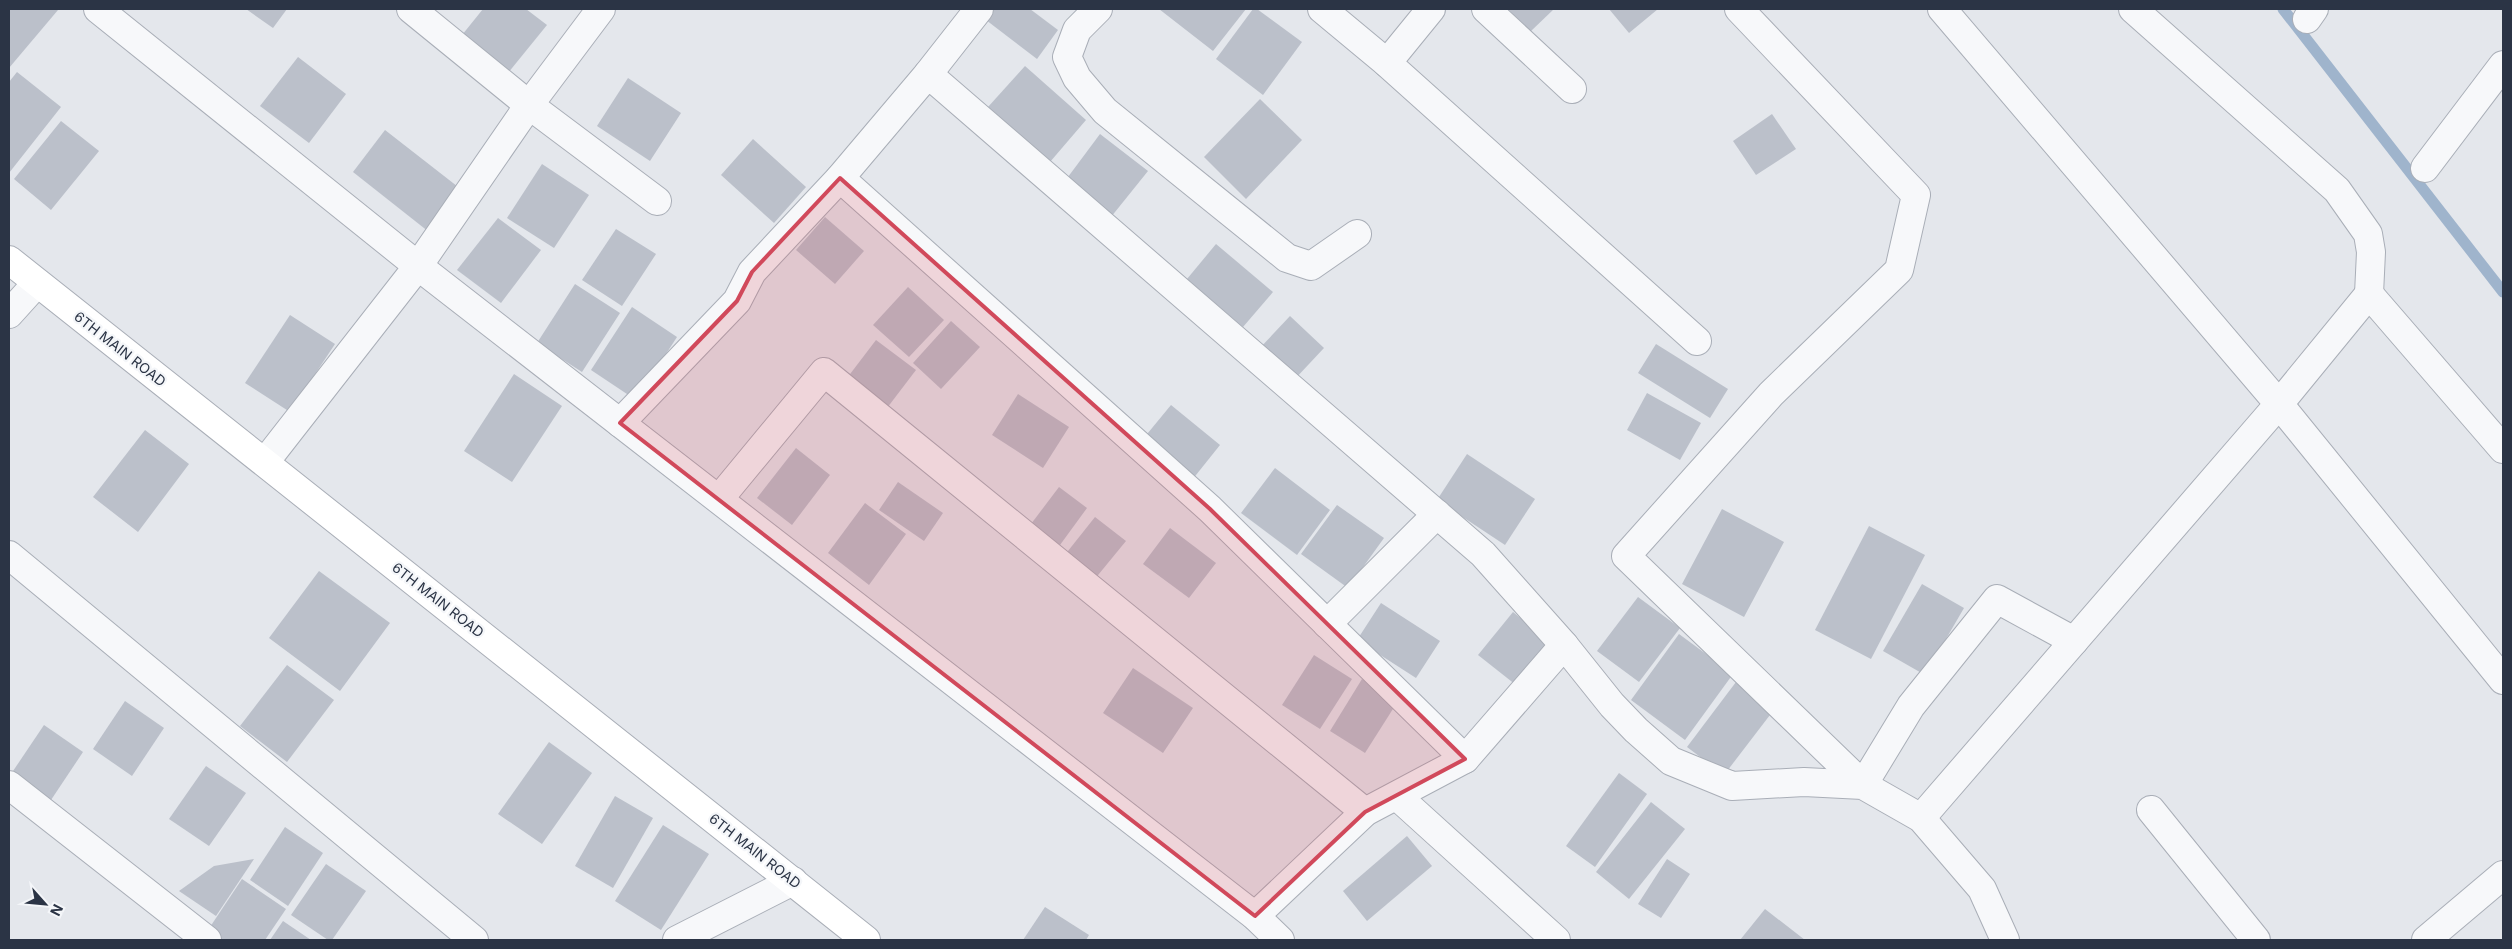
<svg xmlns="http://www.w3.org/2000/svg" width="2512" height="949" viewBox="0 0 2512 949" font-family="Inter,sans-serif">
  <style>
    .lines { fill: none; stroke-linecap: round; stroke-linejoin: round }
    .stream { stroke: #9fb4cc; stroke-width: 11 }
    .building { fill: #bbc0ca }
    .street-casing { stroke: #a9aeb7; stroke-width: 30 }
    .secondary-casing { stroke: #a9aeb7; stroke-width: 30 }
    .street { stroke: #f7f8fa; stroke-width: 28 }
    .secondary { stroke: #fff; stroke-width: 28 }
    .marked { fill: #d1495b; fill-opacity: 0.2; stroke: #d1495b; stroke-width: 4; stroke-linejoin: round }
    .labels { text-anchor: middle; stroke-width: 4.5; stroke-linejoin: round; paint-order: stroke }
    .street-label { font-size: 14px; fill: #2b3445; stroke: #f4f6f9 }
  </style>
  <rect width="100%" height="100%" fill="#e4e7ec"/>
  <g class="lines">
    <!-- stream -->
    <path class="stream" d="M2283 9 2503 292"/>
  </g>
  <!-- building -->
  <g class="building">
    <path d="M9 9 58 10 9 68Z"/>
    <path d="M246 9H287L273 28Z"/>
    <path d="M483 9H526L547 25 504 78 458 40Z"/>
    <path d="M994 9H1030L1058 30 1037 59 986 20Z"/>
    <path d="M1159 9H1246L1213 51Z"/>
    <path d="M1253 9H1257L1302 42 1263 95 1216 59Z"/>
    <path d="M1508 9H1554L1530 32Z"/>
    <path d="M1609 9H1658L1629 33Z"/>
    <path d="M298 57 346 94 309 143 260 106Z"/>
    <path d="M1025 66 1086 120 1050 162 988 107Z"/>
    <path d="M17 72 61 107 9 173V82Z"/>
    <path d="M628 78 681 113 650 161 597 126Z"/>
    <path d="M1260 99 1302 140 1246 199 1204 157Z"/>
    <path d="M1772 114 1796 149 1756 175 1733 141Z"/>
    <path d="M61 121 99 151 51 210 14 179Z"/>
    <path d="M385 130 462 190 429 232 353 172Z"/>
    <path d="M1100 134 1148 171 1111 217 1065 181Z"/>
    <path d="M753 139 806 187 774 223 721 175Z"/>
    <path d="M542 164 589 195 554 248 507 218Z"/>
    <path d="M825 217 864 251 835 284 796 250Z"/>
    <path d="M498 218 541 250 501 303 457 270Z"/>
    <path d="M616 229 656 254 622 306 582 280Z"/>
    <path d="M1216 244 1273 292 1243 327 1187 279Z"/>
    <path d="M575 284 620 313 582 372 537 343Z"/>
    <path d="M908 287 944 320 909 357 873 325Z"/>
    <path d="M632 307 677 337 636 400 591 370Z"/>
    <path d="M290 315 335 344 290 412 245 383Z"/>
    <path d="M1290 316 1324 348 1294 380 1260 348Z"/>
    <path d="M951 321 980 347 941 389 913 363Z"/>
    <path d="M876 340 916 370 884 412 844 382Z"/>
    <path d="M1656 344 1728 389 1710 418 1638 373Z"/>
    <path d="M514 374 562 406 512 482 464 451Z"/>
    <path d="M1647 393 1701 423 1680 460 1627 430Z"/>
    <path d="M1018 394 1069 427 1043 468 992 435Z"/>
    <path d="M1171 405 1220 445 1192 480 1143 439Z"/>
    <path d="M145 430 189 464 138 532 93 497Z"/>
    <path d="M796 448 830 475 792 525 757 498Z"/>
    <path d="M1467 454 1535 499 1505 545 1437 500Z"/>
    <path d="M1275 468 1330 510 1297 555 1241 513Z"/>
    <path d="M898 482 943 513 924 541 879 510Z"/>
    <path d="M1059 487 1087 508 1060 545 1031 524Z"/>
    <path d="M865 503 906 534 869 585 828 553Z"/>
    <path d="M1337 505 1384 538 1348 588 1301 554Z"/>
    <path d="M1722 509 1784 542 1744 617 1682 584Z"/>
    <path d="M1095 517 1126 541 1094 580 1064 556Z"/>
    <path d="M1869 526 1925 555 1871 659 1815 630Z"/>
    <path d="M1170 528 1216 563 1189 598 1143 564Z"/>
    <path d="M319 571 390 623 340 691 269 638Z"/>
    <path d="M1922 584 1964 608 1925 675 1883 651Z"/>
    <path d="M1638 597 1680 628 1639 682 1597 651Z"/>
    <path d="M1381 603 1440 641 1416 678 1357 640Z"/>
    <path d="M1513 612 1550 642 1516 685 1478 655Z"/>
    <path d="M1679 634 1733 674 1685 740 1631 700Z"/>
    <path d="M1314 655 1352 679 1320 729 1282 705Z"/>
    <path d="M287 665 334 700 287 762 240 726Z"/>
    <path d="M1133 668 1193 708 1163 753 1103 713Z"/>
    <path d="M1362 679 1398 701 1365 753 1330 731Z"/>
    <path d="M1736 682 1773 711 1724 775 1687 747Z"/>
    <path d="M125 701 164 728 132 776 93 749Z"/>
    <path d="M44 725 83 752 47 806 9 777Z"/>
    <path d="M549 742 592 773 542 844 498 814Z"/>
    <path d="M206 766 246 793 209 846 169 819Z"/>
    <path d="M1619 773 1647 794 1595 867 1566 846Z"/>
    <path d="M615 796 653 818 613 888 575 866Z"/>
    <path d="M1651 802 1685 829 1629 899 1596 872Z"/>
    <path d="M663 825 709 854 661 930 615 901Z"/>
    <path d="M285 827 323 853 288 906 250 880Z"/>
    <path d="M1407 836 1432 866 1367 921 1343 891Z"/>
    <path d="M254 859 216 916 179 891 214 866Z"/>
    <path d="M1667 859 1690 874 1661 918 1638 904Z"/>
    <path d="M326 864 366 891 332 940H328L291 915Z"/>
    <path d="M242 879 286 909 265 940H223L208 930Z"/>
    <path d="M1045 907 1089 935 1086 940H1023Z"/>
    <path d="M1765 909 1805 940H1740Z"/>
    <path d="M283 921 311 940H270Z"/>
  </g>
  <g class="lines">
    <!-- street casing -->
    <g class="street-casing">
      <g id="street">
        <path d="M98 9 418 266 1255 916 1280 940"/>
        <path d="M411 9 529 105 657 201"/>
        <path d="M1098 9 1077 30 1067 57 1077 78 1105 111 1287 258 1311 266 1357 234"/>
        <path d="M1322 9 1387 63 1697 341"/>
        <path d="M1486 9 1572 89"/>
        <path d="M1739 9 1916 195 1899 270 1771 394 1626 556 1863 785 1911 706 1997 599 2074 641"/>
        <path d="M1942 9 2279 404 2503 680"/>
        <path d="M2133 9 2337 190 2368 234 2371 252 2369 294"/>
        <path d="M2307 19 2314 9"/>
        <path d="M1387 63 1431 9"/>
        <path d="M928 74 979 9"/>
        <path d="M2425 168 2503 65"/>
        <path d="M840 178 1210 509 1465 759"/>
        <path d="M9 314 37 283"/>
        <path d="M620 423 737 301 752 272 840 178 928 74 1483 554 1564 645"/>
        <path d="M265 462 418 266 529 105 601 9"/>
        <path d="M719 499 824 372 1365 812"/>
        <path d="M9 555 474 940"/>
        <path d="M1327 624 1437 514"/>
        <path d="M9 785 207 940"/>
        <path d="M1397 796 1556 940"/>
        <path d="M2151 810 2256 940"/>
        <path d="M1921 818 2279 404 2369 294 2503 449"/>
        <path d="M1255 916 1365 812 1465 759 1564 645 1612 705 1636 730 1671 761 1732 786 1804 782 1863 785 1921 818 1982 889 2005 940"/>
        <path d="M677 940 793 881"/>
        <path d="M2426 940 2503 875"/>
      </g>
    </g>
    <!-- secondary casing -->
    <g class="secondary-casing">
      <path id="secondary" d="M9 260 866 940"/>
    </g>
    <!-- street -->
    <use href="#street" class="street"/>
    <!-- secondary -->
    <use href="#secondary" class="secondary"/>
  </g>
  <!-- marked area -->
  <path class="marked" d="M840 178 1210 509 1465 759 1365 812 1255 916 620 423 737 301 752 272Z"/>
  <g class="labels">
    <!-- street labels -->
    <g class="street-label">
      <text transform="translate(120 349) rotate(38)" y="5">6TH MAIN ROAD</text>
      <text transform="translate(438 600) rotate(38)" y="5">6TH MAIN ROAD</text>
      <text transform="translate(755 851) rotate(38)" y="5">6TH MAIN ROAD</text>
    </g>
  </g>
  <!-- border -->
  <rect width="2512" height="949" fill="none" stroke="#2b3445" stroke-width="20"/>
  <!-- north arrow -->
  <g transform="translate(45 904) rotate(117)" stroke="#f4f6f9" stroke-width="4" paint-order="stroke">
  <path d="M0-4L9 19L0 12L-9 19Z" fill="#2b3445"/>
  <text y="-8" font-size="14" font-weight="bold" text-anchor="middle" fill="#2b3445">N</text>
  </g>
</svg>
